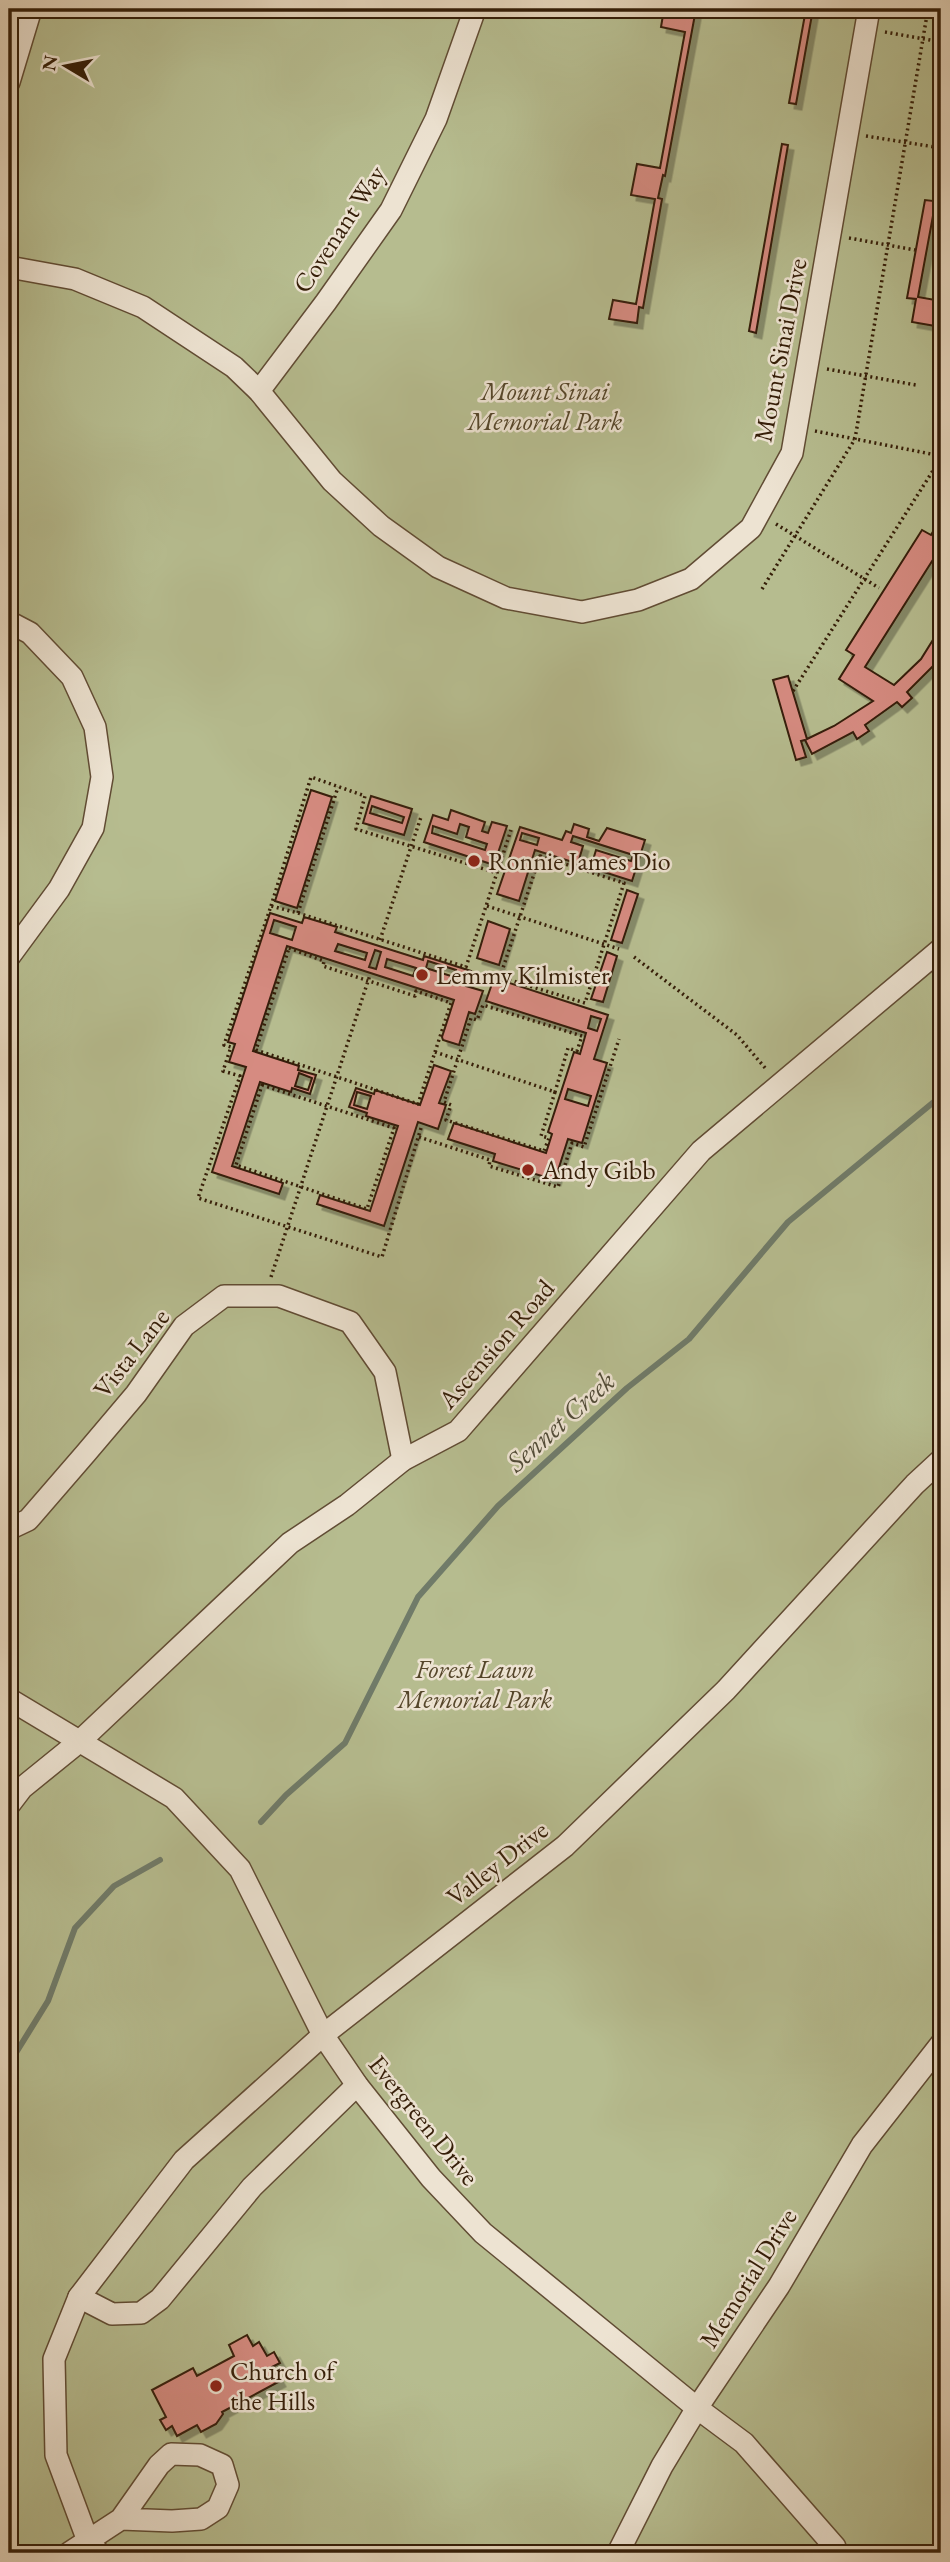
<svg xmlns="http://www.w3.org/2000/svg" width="950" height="2562" viewBox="0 0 950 2562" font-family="'EB Garamond',serif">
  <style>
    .green { fill: #b6bc8f; stroke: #766d4c; stroke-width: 2 }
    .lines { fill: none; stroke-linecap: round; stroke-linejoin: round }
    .stream { stroke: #707b69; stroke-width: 6 }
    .building { fill: #d68b81; stroke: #351e08; stroke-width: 2; fill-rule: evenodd; filter: url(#shadow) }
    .minor-casing { stroke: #614c34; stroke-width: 24 }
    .path { stroke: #351e08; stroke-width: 3.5; stroke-dasharray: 2 3.5; stroke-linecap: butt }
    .minor { stroke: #ede3d2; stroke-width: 21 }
    .poi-dot { fill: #8f2418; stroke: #ede3d2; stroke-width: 2.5 }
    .labels { text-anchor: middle; stroke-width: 5; stroke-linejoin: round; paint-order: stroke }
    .street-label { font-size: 26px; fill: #351e08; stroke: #ede3d2 }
    .park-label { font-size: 26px; font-style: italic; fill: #55462a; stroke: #ede3d2 }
    .poi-label { font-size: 26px; fill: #351e08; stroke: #ede3d2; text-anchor: start }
    .water-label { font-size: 28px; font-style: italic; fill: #524c38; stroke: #ede3d2 }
  </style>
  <defs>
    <filter id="shadow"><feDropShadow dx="5.5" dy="5.5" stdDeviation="0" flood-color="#0004"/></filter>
  </defs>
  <rect width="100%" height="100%" fill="#e4d4ba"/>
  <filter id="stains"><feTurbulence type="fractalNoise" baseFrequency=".00286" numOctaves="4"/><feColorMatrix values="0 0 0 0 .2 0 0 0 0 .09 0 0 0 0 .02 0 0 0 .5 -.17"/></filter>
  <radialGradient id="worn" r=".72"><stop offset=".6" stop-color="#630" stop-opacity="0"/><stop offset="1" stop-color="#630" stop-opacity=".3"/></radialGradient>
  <!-- green -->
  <rect class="green" x="9" y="9" width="932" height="2544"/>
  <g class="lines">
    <!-- stream -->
    <g class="stream">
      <path d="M261 1822 286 1795 345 1743 418 1597 498 1506 627 1388 689 1339 788 1222 941 1096"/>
      <path d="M9 2064 48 2001 75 1928 114 1886 160 1860"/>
    </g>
  </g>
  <!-- building -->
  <g class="building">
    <path d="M664 9H696L665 176 663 175 658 198 662 199 643 308 639 307 637 323 609 319 613 300 636 304 655 199 631 195 637 164 660 168 685 32 661 27Z"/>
    <path d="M806 9H813L796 104 789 103Z"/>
    <path d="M782 144 788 145 756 333 749 331Z"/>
    <path d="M935 187 941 188V206L935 205 918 297 941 301V327L912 322 916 299 907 298 925 200 933 201Z"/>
    <path d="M941 518V547L865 667 894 685 921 659 941 627V668L935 664 907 692 912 698 902 707 897 702 865 725 869 731 857 739 853 732 812 754 805 740 801 741 806 757 796 760 773 680 788 676 807 739 834 726 873 701 839 679 854 655 846 650 922 530 931 535Z"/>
    <path d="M311 790 332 797 297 908 275 901Z"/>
    <path d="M371 796 412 809 404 835 363 823ZM372 806 404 817 402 823 370 813Z"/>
    <path d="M451 810 485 822 482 831 488 833 492 822 507 826 494 865 424 842 433 815 448 820ZM460 824 469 827 466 837 487 844 485 850 432 833 433 826 457 834Z"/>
    <path d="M574 824 589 829 587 837 599 841 607 828 645 840 632 881 535 850 519 901 497 894 520 827 562 840 566 831 571 833ZM522 833 539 838 537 845 520 840ZM573 836 633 855 631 861 596 850 591 867 578 863 583 846 571 842Z"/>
    <path d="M627 890 638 894 622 943 611 940Z"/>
    <path d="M270 913 302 923 304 917 337 927 335 932 423 960 424 956 471 971 466 986 483 991 475 1014 469 1012 459 1045 443 1040 442 1037 454 1000 287 946 253 1051 299 1066 298 1070 316 1075 310 1094 292 1088 291 1092 260 1082 232 1166 283 1183 279 1194 212 1172 246 1067 229 1062 235 1044 228 1042ZM274 920 296 927 292 940 270 933ZM338 944 367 953 365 960 335 951ZM375 950 381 952 376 969 369 967ZM387 959 416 968 413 976 385 967ZM428 961 456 970 454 977 426 968ZM299 1073 312 1078 308 1090 295 1086Z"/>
    <path d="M488 921 510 929 499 965 477 958Z"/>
    <path d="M607 952 617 956 603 1002 591 999Z"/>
    <path d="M494 978 608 1015 594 1059 607 1063 582 1143 568 1139 555 1180 493 1161 495 1154 448 1139 454 1123 546 1153 552 1134 548 1132 574 1052 580 1054 586 1033 486 1001ZM591 1016 601 1019 597 1031 588 1028ZM568 1089 591 1096 588 1106 565 1099Z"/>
    <path d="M434 1065 451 1071 439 1103 446 1105 438 1129 418 1122 384 1226 317 1204 320 1195 370 1211 398 1126 366 1116 367 1113 349 1107 356 1088 374 1094 375 1090 420 1105ZM357 1092 371 1096 367 1109 354 1105Z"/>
    <path d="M247 2335 253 2346 259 2342 267 2356 274 2352 280 2363 272 2367 280 2381 222 2412 223 2414 216 2424 201 2432 197 2425 177 2436 172 2426 166 2430 160 2420 166 2417 152 2390 193 2368 197 2376 234 2356 229 2345Z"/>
  </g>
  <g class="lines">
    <!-- minor casing -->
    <g class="minor-casing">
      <g id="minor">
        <path d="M9 82 31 9"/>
        <path d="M9 267 75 279 143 307 234 367 259 391 332 481 381 526 438 567 506 598 582 612 638 600 691 579 751 528 792 453 869 9"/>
        <path d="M259 391 326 302 391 210 436 119 475 9"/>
        <path d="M9 622 30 633 72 677 95 727 102 777 93 828 59 889 9 957"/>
        <path d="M9 1529 28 1520 86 1453 136 1394 184 1326 224 1296H279L350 1322 385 1372 403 1460"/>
        <path d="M9 1699 174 1798 240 1869 323 2035 357 2085 431 2178 483 2233 697 2408 744 2443 835 2547 836 2553"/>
        <path d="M9 1805 22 1788 80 1741 290 1543 347 1505 403 1460 458 1431 701 1151 941 949"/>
        <path d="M79 2297 112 2314 141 2313 160 2299 252 2187 357 2085"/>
        <path d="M69 2553 121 2519 172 2521 201 2519 218 2508 228 2485 222 2465 200 2455 171 2454 159 2465 121 2519"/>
        <path d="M99 2553 88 2541 56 2455 54 2359 79 2297 184 2160 323 2035 565 1846 726 1690 915 1484 941 1460"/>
        <path d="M618 2553 662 2466 697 2408 779 2286 862 2145 941 2044"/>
      </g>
    </g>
    <!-- path -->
    <g class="path">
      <path d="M885 32 941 42"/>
      <path d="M866 136 941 148"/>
      <path d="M849 238 915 250"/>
      <path d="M827 369 916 385"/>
      <path d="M815 431 941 456"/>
      <path d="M776 524 879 588"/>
      <path d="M762 589 855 439 928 9"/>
      <path d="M793 691 941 458"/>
      <path d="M540 856 624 883 585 1003 500 977Z"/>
      <path d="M271 906 311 777 365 796 356 829 497 873"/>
      <path d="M487 906 619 949"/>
      <path d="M298 913 338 787"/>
      <path d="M380 940 421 817"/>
      <path d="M289 948 324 961 323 966 415 996 416 991 451 1003 418 1104 256 1050Z"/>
      <path d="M634 957 737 1035 766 1069"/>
      <path d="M435 1052 555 1092 541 1136 549 1138 544 1151 446 1120 451 1105 444 1102 471 1018 477 1020 483 1005 582 1036 577 1051 568 1048 555 1092"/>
      <path d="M262 1085 394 1128 367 1209 236 1165Z"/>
      <path d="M421 1128 382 1257 198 1198 240 1076 223 1071 231 1047 224 1045 271 906 298 913 466 967 511 830"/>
      <path d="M419 1137 490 1160 489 1166 558 1187 572 1143 584 1147 619 1039"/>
      <path d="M271 1277 370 975"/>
    </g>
    <!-- minor -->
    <use href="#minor" class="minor"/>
  </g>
  <!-- markers -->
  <g class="poi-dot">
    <circle cx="474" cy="861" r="7"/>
    <circle cx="422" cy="975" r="7"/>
    <circle cx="528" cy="1170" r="7"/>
    <circle cx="216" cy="2386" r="7"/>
  </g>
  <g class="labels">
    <!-- street labels -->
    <g class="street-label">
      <text transform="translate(339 229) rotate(-57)" y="9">Covenant Way</text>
      <text transform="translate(780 350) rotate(-79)" y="9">Mount Sinai Drive</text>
      <text transform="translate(496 1344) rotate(-49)" y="9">Ascension Road</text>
      <text transform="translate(131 1353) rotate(-52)" y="9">Vista Lane</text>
      <text transform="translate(497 1863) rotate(-38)" y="9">Valley Drive</text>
      <text transform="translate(424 2120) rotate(51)" y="9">Evergreen Drive</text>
      <text transform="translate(748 2278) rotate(-58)" y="9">Memorial Drive</text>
    </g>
    <!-- park labels -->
    <g class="park-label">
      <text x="545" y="400">Mount Sinai<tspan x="545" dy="30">Memorial Park</tspan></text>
      <text x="475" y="1678">Forest Lawn<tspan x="475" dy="30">Memorial Park</tspan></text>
    </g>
    <!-- poi labels -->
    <g class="poi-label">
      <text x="488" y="870">Ronnie James Dio</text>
      <text x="436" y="984">Lemmy Kilmister</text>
      <text x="542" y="1179">Andy Gibb</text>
      <text x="230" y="2380">Church of<tspan x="230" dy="30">the Hills</tspan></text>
    </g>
    <!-- water labels -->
    <g class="water-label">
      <text transform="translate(560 1421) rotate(-42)" y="10">Sennet Creek</text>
    </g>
  </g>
  <!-- margin -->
  <rect width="950" height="2562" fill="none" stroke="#e4d4ba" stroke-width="35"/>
  <rect x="10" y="10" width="929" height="2541" fill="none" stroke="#351e08" stroke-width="3.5"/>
  <rect x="18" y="18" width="915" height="2527" fill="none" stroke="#351e08" stroke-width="2"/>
  <!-- north arrow -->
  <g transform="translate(66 66) rotate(280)" stroke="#ede3d2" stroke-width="5" paint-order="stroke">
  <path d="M0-5L12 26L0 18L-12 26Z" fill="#351e08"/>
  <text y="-10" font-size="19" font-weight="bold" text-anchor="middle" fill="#351e08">N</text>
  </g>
  <rect width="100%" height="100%" filter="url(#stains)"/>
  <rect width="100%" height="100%" fill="url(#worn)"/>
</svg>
